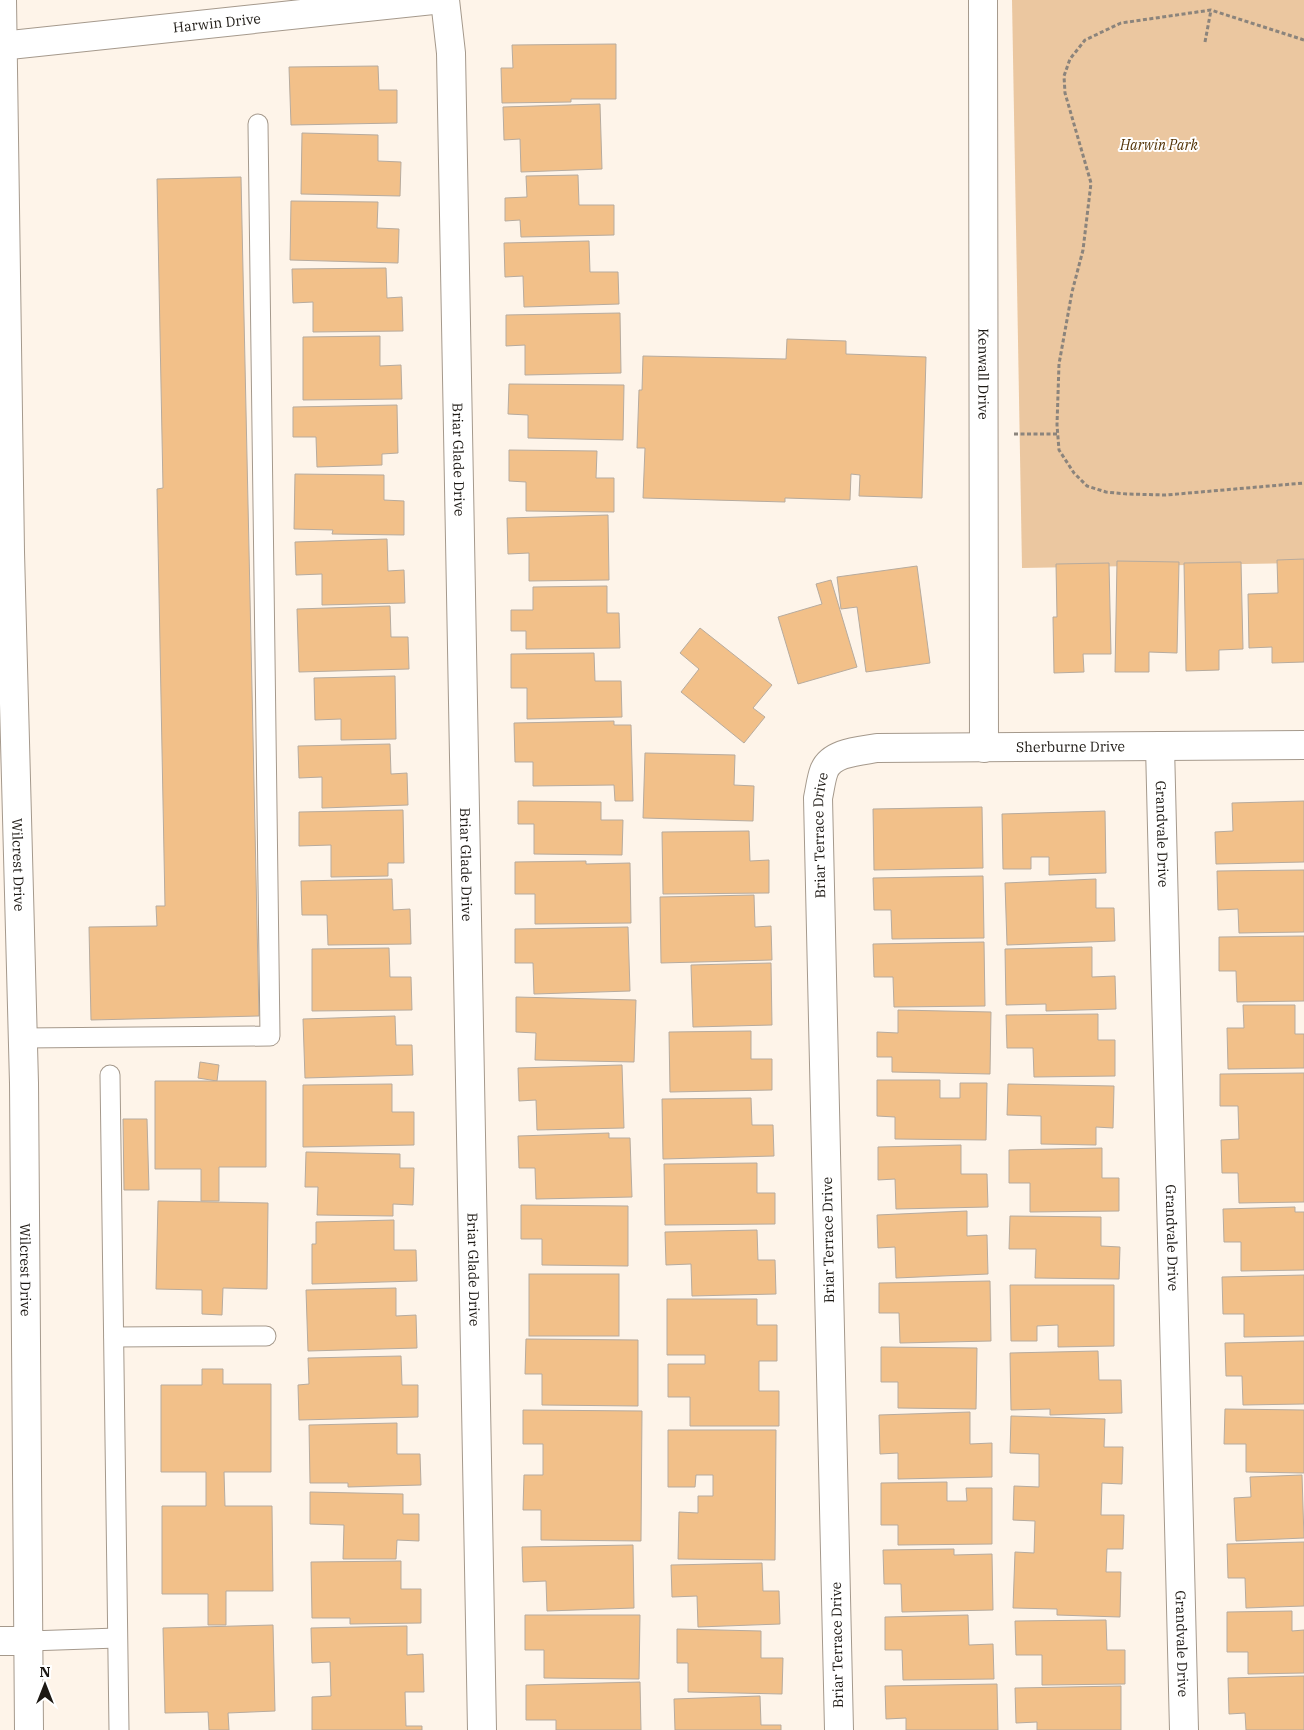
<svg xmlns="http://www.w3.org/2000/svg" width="1304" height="1730" viewBox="0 0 1304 1730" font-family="'IBM Plex Serif',serif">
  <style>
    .green { fill: #ebc7a0 }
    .building { fill: #f2c089; stroke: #b7ab9e }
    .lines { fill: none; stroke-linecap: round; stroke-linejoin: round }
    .lane-casing { stroke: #a5998c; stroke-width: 21 }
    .street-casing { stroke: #a5998c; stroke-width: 30 }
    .secondary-casing { stroke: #a5998c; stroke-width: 30 }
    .path { stroke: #8b847c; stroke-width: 3; stroke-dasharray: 4 2.5; stroke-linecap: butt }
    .lane { stroke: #fff; stroke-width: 19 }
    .street { stroke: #fff; stroke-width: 28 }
    .secondary { stroke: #fff; stroke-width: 28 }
    .labels { text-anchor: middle; stroke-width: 4; stroke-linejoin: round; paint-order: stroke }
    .street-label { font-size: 14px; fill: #1d1914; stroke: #fff }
    .park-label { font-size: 14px; font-style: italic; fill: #513104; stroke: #fff }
  </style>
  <rect width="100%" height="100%" fill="#fef4e9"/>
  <!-- green -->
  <path class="green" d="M1012 0H1304V563L1022 568Z"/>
  <!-- building -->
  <g class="building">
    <path d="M616 44V99H571V102L502 103 501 68H513L512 45Z"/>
    <path d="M378 66 379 90H397V123L291 125 289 67Z"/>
    <path d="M600 104 602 169 521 172 520 139 504 140 503 107Z"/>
    <path d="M302 133 378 135V161L401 162 400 196 301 194Z"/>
    <path d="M578 175 579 205H614V235L521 237 520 220 505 221V198L527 197 526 176Z"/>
    <path d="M241 177 259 1016 91 1020 89 927 157 926 156 906H165L157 489 163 488 157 179Z"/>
    <path d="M291 201 378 202 377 228 399 229 398 263 290 260Z"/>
    <path d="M589 241 590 272H618L619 304 524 307 523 276 505 277 504 243Z"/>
    <path d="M386 268 387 298 402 297 403 331 313 332V302L293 303 292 269Z"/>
    <path d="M620 313 621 373 525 375V345L506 346V315Z"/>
    <path d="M380 336V366L401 365 402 399 303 400V337Z"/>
    <path d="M787 339 846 341V354L926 357 922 498 859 496 860 475 851 474 850 500 785 498V502L643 498 645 448H637L639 390H642L643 356 786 359Z"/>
    <path d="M509 384 624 385 623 440 528 438V415L508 414Z"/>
    <path d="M397 405 398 453 382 454V465L317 467 316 437H293V407Z"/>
    <path d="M509 450 597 451 596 478H614V512L526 511V482L509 481Z"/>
    <path d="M295 474 384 475V500L404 501V535L332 534 333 530 294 529Z"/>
    <path d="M608 515 609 580 529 581V553L508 554 507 518Z"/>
    <path d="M387 539 388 571 404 570 405 603 322 605V574L296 575 295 542Z"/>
    <path d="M1304 559V662L1272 663V647L1249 648 1248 594 1278 593 1277 560Z"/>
    <path d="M1117 561 1179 562 1177 653 1149 652V672H1115Z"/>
    <path d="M1241 562 1243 649 1219 650V670L1186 671 1184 563Z"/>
    <path d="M1109 563 1111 654H1083L1084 672 1054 673 1053 617H1057L1056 564Z"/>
    <path d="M917 566 930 663 866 672 857 607 841 609 837 577Z"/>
    <path d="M831 580 857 667 798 684 778 617 822 604 816 584Z"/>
    <path d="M607 586V613H619L620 648 526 649V631H511V610H533V587Z"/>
    <path d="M390 606 391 637H408L409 669 299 672 297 609Z"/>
    <path d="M700 628 772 685 753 708 765 717 744 743 681 692 699 669 680 653Z"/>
    <path d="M594 653 595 681H621L622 717 527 719V688H511V654Z"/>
    <path d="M395 676 396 739 341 740V719L315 720 314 678Z"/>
    <path d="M614 721V725H631L633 801H615L614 785 533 786V762H515L514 723Z"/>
    <path d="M390 744 391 774 407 773 408 805 322 808V777L299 778 298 746Z"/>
    <path d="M645 753 735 755 734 785 754 786 753 821 643 818Z"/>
    <path d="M518 801 601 802V820H623L622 855 534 854V824H518Z"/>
    <path d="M1304 801V862L1216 864 1215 832 1233 831 1232 803Z"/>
    <path d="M982 807 983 868 874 870 873 809Z"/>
    <path d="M403 810 404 863H388V876L331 877V845L299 846V812Z"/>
    <path d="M1105 811 1106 873 1049 875V857H1031V869H1003L1002 814Z"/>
    <path d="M749 831 750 861 769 860V893L663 894 662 832Z"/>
    <path d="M586 861V864L630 863 631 923 535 924V894H515V862Z"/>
    <path d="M1304 870V932L1239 933 1238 909 1218 910 1217 871Z"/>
    <path d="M983 876 984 938 892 939 891 910H874L873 878Z"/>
    <path d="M392 879 393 910 410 909 411 944 328 945 327 915H302L301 881Z"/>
    <path d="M1096 879V908H1114L1115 941 1007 945 1005 883Z"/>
    <path d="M754 895 755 927 771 926 772 960 661 963 660 897Z"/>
    <path d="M628 927 630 991 534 994 533 963H515V929Z"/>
    <path d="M1304 936V1001L1237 1002 1236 971H1219V937Z"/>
    <path d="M984 942 985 1006 894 1007 893 977H874L873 944Z"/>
    <path d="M1092 947V977L1115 976 1116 1009 1046 1011V1004L1006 1005 1005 949Z"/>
    <path d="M389 948 390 977H411L412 1010 312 1011V949Z"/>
    <path d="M771 963 772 1025 693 1027 691 965Z"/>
    <path d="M516 997 636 1000 634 1062 535 1060 536 1033 516 1032Z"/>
    <path d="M1243 1005H1295V1034H1304V1068L1228 1069 1227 1028H1244Z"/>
    <path d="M898 1010 991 1012 990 1074 892 1072V1057H877V1032L898 1033Z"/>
    <path d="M1098 1014V1040H1115V1076L1034 1077 1033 1048H1007L1006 1015Z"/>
    <path d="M395 1016 396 1045H412L413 1075 305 1078 303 1019Z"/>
    <path d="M751 1031V1059H772V1090L670 1092 669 1032Z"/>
    <path d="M200 1062 219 1065 217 1081 198 1078Z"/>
    <path d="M622 1065 624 1128 537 1130 536 1100 519 1101 518 1068Z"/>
    <path d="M1304 1073V1202L1239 1203 1238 1173H1222L1221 1140 1239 1139 1238 1106H1220V1074Z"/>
    <path d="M877 1080H940V1098H960V1083H987L986 1140 895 1139V1117L877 1116Z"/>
    <path d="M155 1081H266V1167H219V1201H201V1169H155Z"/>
    <path d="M392 1084V1112H414V1145L303 1147V1085Z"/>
    <path d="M1008 1084 1114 1086 1113 1128 1096 1127V1145L1041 1144V1116L1007 1115Z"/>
    <path d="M751 1098 752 1125H773L774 1156 663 1159 662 1099Z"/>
    <path d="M123 1119H147L149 1190H124Z"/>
    <path d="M609 1133V1138H630L632 1197 536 1199 535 1168H519L518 1136Z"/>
    <path d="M961 1145V1174H987L988 1207 896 1209 895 1179 878 1180V1147Z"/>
    <path d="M1102 1148V1178H1119V1211L1030 1212V1183H1009V1150Z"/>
    <path d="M306 1152 400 1154V1168H414L413 1205 393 1204V1216L317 1215 318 1187H305Z"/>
    <path d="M757 1163V1193H775V1224L665 1225 664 1164Z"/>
    <path d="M158 1201 268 1203 267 1289 223 1288 222 1315 202 1314V1290L156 1289Z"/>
    <path d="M521 1205 628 1206V1266L542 1265V1239H521Z"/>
    <path d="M1295 1207V1212H1304V1270L1241 1271V1242H1224L1223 1209Z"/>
    <path d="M967 1211V1236L987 1235 988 1274 896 1278 895 1247 878 1248 877 1215Z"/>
    <path d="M1010 1216 1101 1217V1246L1120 1247 1119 1279 1035 1278 1036 1249H1009Z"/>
    <path d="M394 1220V1250H416L417 1281 312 1284V1244H316V1222Z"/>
    <path d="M757 1230 758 1260H775L776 1294 692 1296 691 1264 666 1265 665 1232Z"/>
    <rect x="529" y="1274" width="90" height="62"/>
    <path d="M1304 1275V1336L1244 1337V1314H1223L1222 1277Z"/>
    <path d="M990 1281 991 1341 900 1343 899 1313H879V1283Z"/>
    <path d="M1010 1285H1114V1346L1058 1347V1325L1037 1326V1341H1011Z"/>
    <path d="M396 1288V1316L416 1315 417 1348 308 1351 306 1290Z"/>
    <path d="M667 1299H757V1325H777V1361H759V1391H779V1426H690V1397H668V1364H705V1355H667Z"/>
    <path d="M526 1339 638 1340V1406L542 1405V1374H525Z"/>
    <path d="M1304 1341V1404L1243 1405 1242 1376H1226L1225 1343Z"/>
    <path d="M881 1347 977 1348 976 1409 898 1408V1382H881Z"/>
    <path d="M1098 1351 1099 1380H1121L1122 1413 1050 1415V1409L1011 1410 1010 1353Z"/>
    <path d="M401 1356 402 1385H418V1417L299 1420 298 1385 309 1384 308 1358Z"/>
    <path d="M202 1369H223V1384H271V1472H224L225 1506H272L273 1591H226V1625H208V1594H162V1506H206V1472H161V1385H202Z"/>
    <path d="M1225 1409 1304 1410V1473L1246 1472V1444H1224Z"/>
    <path d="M523 1410 642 1411 641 1541 541 1540V1510H523L524 1475H543V1444H523Z"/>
    <path d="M970 1412V1444L992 1443V1477L898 1479V1453L880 1454 879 1415Z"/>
    <path d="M1011 1416 1105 1419 1104 1447H1123L1122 1484 1102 1483 1101 1515H1124L1123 1549H1107L1106 1572H1121L1120 1617 1057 1615V1609L1013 1608 1015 1552 1034 1553 1035 1521 1013 1520 1014 1486 1039 1487V1454L1010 1453Z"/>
    <path d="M397 1423V1454H420L421 1485 348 1487V1483H310L309 1425Z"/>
    <path d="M668 1430H776L775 1560 678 1559 679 1512 698 1513V1496H713V1475H696L695 1487H668Z"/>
    <path d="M1302 1475 1304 1538 1236 1541 1234 1498 1251 1497 1250 1477Z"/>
    <path d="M947 1482V1501H967L966 1488H992V1544L898 1545V1525H881V1483Z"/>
    <path d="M310 1492 403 1494V1514H419V1541L397 1540 396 1559H343L344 1525 310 1524Z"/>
    <path d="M1304 1542V1606L1246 1608 1245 1578H1228L1227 1544Z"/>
    <path d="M633 1545 634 1608 547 1611 546 1581 523 1582 522 1547Z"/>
    <path d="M954 1549V1555L992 1554 993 1610 902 1612 901 1584H884L883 1550Z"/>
    <path d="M401 1561V1589H421V1623L350 1624V1618H312L311 1562Z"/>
    <path d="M762 1563 763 1591H779L780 1624 698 1627 697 1596 672 1597 671 1565Z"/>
    <path d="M1292 1611V1631L1304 1630V1673L1248 1674V1652H1227V1612Z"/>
    <path d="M525 1615H640L639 1679 544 1678V1650H525Z"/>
    <path d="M968 1615 969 1645 993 1644 994 1679 903 1680 902 1650H885V1617Z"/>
    <path d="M1106 1620 1107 1650H1125V1684L1042 1685V1655H1016L1015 1621Z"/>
    <path d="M273 1625 275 1711 228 1713 229 1730H209L208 1712 165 1713 163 1628Z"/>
    <path d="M407 1626V1655L423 1654 424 1692H405L406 1726H422V1730H312V1697L331 1696 330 1662 312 1663 311 1628Z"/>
    <path d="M677 1629 761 1631V1658H783L782 1694 688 1692V1663H677Z"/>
    <path d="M1304 1676V1730H1246L1245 1713 1229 1714 1228 1678Z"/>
    <path d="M640 1682 641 1730H556V1720H526V1685Z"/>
    <path d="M997 1684 998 1730H906V1718L886 1719 885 1686Z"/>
    <path d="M1121 1686V1730H1037V1722L1016 1723 1015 1688Z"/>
    <path d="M760 1696 761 1725H781V1730H675L674 1699Z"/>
  </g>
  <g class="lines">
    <!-- lane casing -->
    <g class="lane-casing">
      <g id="lane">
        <path d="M22 1038 270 1036 258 124"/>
        <path d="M110 1075 119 1730"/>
        <path d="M114 1337 266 1336"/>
        <path d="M29 1641 117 1638"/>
      </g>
    </g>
    <!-- street casing -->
    <g class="street-casing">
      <g id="street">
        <path id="s1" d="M445 0 451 53 482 1730"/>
        <path id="s2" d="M983 0 984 748"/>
        <path id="s3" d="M1160 746 1184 1730"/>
        <path id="s4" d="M839 1730 818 798C820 789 821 779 824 771 831 752 860 751 877 748L1304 745"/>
      </g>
    </g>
    <!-- secondary casing -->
    <g class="secondary-casing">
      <g id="secondary">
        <path id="s5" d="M2 0 10 552 24 1083 29 1730"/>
        <path id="s6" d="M0 46 433 0"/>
        <path d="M0 1641H29"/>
      </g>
    </g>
    <!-- path -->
    <g class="path">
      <path d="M1304 40 1211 10 1121 23 1085 40 1070 59 1064 76 1065 93 1091 183 1083 250 1072 292 1059 364 1057 425 1059 450 1074 473 1087 486 1106 492 1127 494 1166 495 1304 483"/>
      <path d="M1205 42 1211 10"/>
      <path d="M1014 434H1058"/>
    </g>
    <!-- lane -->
    <use href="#lane" class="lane"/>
    <!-- street -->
    <use href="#street" class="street"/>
    <!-- secondary -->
    <use href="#secondary" class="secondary"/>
  </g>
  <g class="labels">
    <!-- street labels -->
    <g class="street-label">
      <text dy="5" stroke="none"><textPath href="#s6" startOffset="218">Harwin Drive</textPath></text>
      <text dy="5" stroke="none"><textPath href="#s2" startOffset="374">Kenwall Drive</textPath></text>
      <text dy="5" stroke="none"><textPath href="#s1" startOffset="460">Briar Glade Drive</textPath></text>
      <text dy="5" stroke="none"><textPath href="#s4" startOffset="1214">Sherburne Drive</textPath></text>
      <text dy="5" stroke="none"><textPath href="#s3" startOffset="88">Grandvale Drive</textPath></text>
      <text dy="5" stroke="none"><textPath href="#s4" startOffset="895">Briar Terrace Drive</textPath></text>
      <text dy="5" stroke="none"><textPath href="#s5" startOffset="865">Wilcrest Drive</textPath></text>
      <text dy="5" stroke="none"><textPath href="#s1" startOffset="865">Briar Glade Drive</textPath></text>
      <text dy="5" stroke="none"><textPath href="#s3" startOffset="492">Grandvale Drive</textPath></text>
      <text transform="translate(828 1240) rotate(-91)" y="5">Briar Terrace Drive</text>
      <text dy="5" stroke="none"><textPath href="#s5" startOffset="1270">Wilcrest Drive</textPath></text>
      <text dy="5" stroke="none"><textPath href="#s1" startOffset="1270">Briar Glade Drive</textPath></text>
      <text dy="5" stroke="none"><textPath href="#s3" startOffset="898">Grandvale Drive</textPath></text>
      <text transform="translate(837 1645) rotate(-91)" y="5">Briar Terrace Drive</text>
    </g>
    <!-- park labels -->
    <g class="park-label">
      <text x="1159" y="150">Harwin Park</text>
    </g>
  </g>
  <!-- north arrow -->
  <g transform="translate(45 1685)" stroke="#ffffff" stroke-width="4" paint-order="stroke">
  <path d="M0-4L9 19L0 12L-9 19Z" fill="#1d1914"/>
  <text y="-8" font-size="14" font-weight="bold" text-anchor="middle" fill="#1d1914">N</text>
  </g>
</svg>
